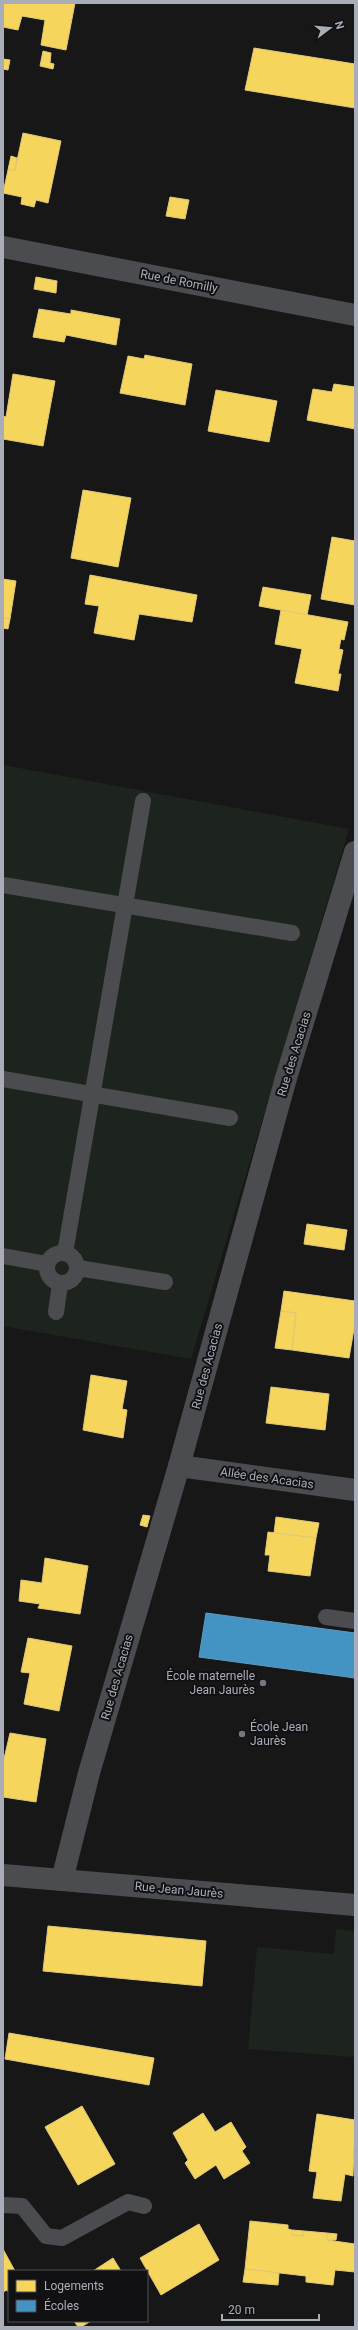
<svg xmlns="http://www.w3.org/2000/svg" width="358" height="2330" viewBox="0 0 358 2330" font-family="Roboto,sans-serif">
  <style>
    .green { fill: #1d241e }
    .homes { fill: #f6d55c; stroke: #dfc978 }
    .schools { fill: #4393c3; stroke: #619bc0 }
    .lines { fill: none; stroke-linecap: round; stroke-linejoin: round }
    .lane { stroke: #4b4c50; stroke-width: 16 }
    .street { stroke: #4b4c50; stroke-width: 22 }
    .poi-dot { fill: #757880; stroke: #111113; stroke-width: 1.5 }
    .labels { text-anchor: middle; stroke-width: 4; stroke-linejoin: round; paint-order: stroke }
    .street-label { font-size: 12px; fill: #a8adb8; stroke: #111113 }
    .poi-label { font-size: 12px; fill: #a8adb8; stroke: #111113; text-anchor: end }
  </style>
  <rect width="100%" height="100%" fill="#171717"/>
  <!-- green -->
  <g class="green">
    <path d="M3 765 349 829 191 1359 3 1326Z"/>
    <path d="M336 1929 355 1931V2057L248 2049 257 1947 334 1954Z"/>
  </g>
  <!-- homes -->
  <g class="homes">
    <path d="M3 3H75L66 50 41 45 45 20 22 16 18 30 3 27Z"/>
    <path d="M254 48 355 64V108L245 90Z"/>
    <path d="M43 51 51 53 50 63 54 64 53 69 40 66Z"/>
    <path d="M3 59 10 60 8 70 3 69Z"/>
    <path d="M23 133 61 141 48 203 36 200 34 207 21 204 22 197 3 193 8 170H15Z"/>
    <path d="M11 156 17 158 15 170H8Z"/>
    <path d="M170 197 189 200 185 219 166 216Z"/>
    <path d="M36 277 57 281 56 293 34 289Z"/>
    <path d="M39 309 71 314V310L120 319 116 345 66 335 64 342 33 337Z"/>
    <path d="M145 355 192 364 185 405 120 393 128 356 144 359Z"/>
    <path d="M13 374 55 381 43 446 3 439V416L6 417Z"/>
    <path d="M334 384 355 387V429L307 420 313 389 332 392Z"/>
    <path d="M216 390 277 401 269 442 208 431Z"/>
    <path d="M83 490 131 498 118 567 71 558Z"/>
    <path d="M332 537 355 541V605L321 599Z"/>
    <path d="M90 575 197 595 192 622 139 614 134 640 94 633 99 606 85 604Z"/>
    <path d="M3 579 16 581 10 619 3 618Z"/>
    <path d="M263 587 311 595 307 615 259 606Z"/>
    <path d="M281 610 348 622 344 640 341 639 339 649 343 650 338 674H341L338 691 295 683 302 649 275 644Z"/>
    <path d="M3 618 10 619 8 629 3 628Z"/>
    <path d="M307 1224 347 1230 344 1250 304 1244Z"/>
    <path d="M284 1291 355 1301V1323L349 1358 292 1350 296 1313 281 1311Z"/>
    <path d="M281 1311 296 1313 292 1350 275 1348Z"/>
    <path d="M91 1375 127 1381 122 1409 127 1410 123 1438 83 1430Z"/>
    <path d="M271 1387 329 1394 325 1430 266 1423Z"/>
    <path d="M143 1515 150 1516 147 1527 140 1525Z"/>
    <path d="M276 1517 319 1523 316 1538 274 1533Z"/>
    <path d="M268 1532 316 1538 310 1576 268 1571 270 1555H265Z"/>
    <path d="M45 1558 88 1566 80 1614 38 1608 40 1604 19 1601 21 1580 42 1583Z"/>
    <path d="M28 1638 72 1646 59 1711 24 1704 30 1673 21 1672Z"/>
    <path d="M10 1733 46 1739 36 1802 3 1797V1763Z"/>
    <path d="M48 1926 206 1941 202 1986 43 1971Z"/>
    <path d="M9 2033 154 2058 149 2085 5 2059Z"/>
    <path d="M82 2106 115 2164 78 2185 45 2127Z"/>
    <path d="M203 2113 215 2132 231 2122 246 2147 242 2151 250 2163 224 2179 216 2165 195 2179 185 2163 188 2160 173 2133Z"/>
    <path d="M317 2114 355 2120 353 2176 345 2174 341 2201 313 2198 317 2172 309 2171Z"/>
    <path d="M250 2221 288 2225V2229L292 2230V2235L303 2236 304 2231 327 2233V2240L355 2244V2272L335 2270 333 2285 306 2282V2276L245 2269Z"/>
    <path d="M199 2224 219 2260 161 2295 140 2258Z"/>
    <path d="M292 2230 304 2231 303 2236 292 2235Z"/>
    <path d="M327 2233 337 2234 336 2240H327Z"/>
    <path d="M3 2249 15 2271H9V2293L7 2290 3 2292Z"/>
    <path d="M113 2258 121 2271H93Z"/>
    <path d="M245 2269 279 2273 278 2285 243 2282Z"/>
    <path d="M74 2321H91L81 2327H78Z"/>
  </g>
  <!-- schools -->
  <path class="schools" d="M206 1613 355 1633V1678L199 1657Z"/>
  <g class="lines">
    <!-- lane -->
    <g class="lane">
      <path d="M3 885 292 933"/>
      <path d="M3 1079 230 1118"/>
      <circle cx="62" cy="1268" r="15"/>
      <path d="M65 1253 143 801"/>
      <path d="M3 1256 47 1264"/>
      <path d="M78 1268 165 1282"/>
      <path d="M56 1312 60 1284"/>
      <path d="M326 1617 355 1621"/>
      <path d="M3 2205 22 2206 46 2236 62 2238 128 2202 144 2206"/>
    </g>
    <!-- street -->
    <g class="street">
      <path d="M3 247 355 315"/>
      <path d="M179 1466 355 1490"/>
      <path d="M3 1875 355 1905"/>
      <path d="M62 1880 89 1773 179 1466 286 1078 355 852"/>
    </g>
  </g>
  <!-- markers -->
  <g class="poi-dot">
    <circle cx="263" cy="1683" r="4"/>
    <circle cx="242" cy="1734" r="4"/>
  </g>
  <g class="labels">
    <!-- street labels -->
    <g class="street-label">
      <text transform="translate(179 281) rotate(11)" y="4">Rue de Romilly</text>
      <text transform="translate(294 1054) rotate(-73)" y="4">Rue des Acacias</text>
      <text transform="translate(207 1366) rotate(-75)" y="4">Rue des Acacias</text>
      <text transform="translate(267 1478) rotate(8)" y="4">Allée des Acacias</text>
      <text transform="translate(117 1677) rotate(-74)" y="4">Rue des Acacias</text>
      <text transform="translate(179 1890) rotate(5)" y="4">Rue Jean Jaurès</text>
    </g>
    <!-- poi labels -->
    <g class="poi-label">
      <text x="255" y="1680">École maternelle<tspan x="255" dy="14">Jean Jaurès</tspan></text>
      <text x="250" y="1731" text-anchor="start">École Jean<tspan x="250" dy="14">Jaurès</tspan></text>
    </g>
  </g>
  <!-- border -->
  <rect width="358" height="2330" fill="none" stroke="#a8adb8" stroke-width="8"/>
  <!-- legend -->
  <rect x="8" y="2270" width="140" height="52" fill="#111113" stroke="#4d4f55"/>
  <rect x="16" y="2280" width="20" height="12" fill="#f6d55c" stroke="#4d4f55"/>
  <text x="44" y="2290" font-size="12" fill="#a8adb8">Logements</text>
  <rect x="16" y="2300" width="20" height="12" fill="#4393c3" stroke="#4d4f55"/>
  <text x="44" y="2310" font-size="12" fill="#a8adb8">Écoles</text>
  <!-- north arrow -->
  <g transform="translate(330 28) rotate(74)" stroke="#111113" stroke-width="3" paint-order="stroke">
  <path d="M0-3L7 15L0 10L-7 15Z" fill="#a8adb8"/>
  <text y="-6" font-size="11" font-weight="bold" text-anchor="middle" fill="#a8adb8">N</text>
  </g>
  <!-- scale -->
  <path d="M222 2314v6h97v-6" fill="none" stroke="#a8adb8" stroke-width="2"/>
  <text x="228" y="2314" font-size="12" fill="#a8adb8" stroke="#111113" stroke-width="3" paint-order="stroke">20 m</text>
</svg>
